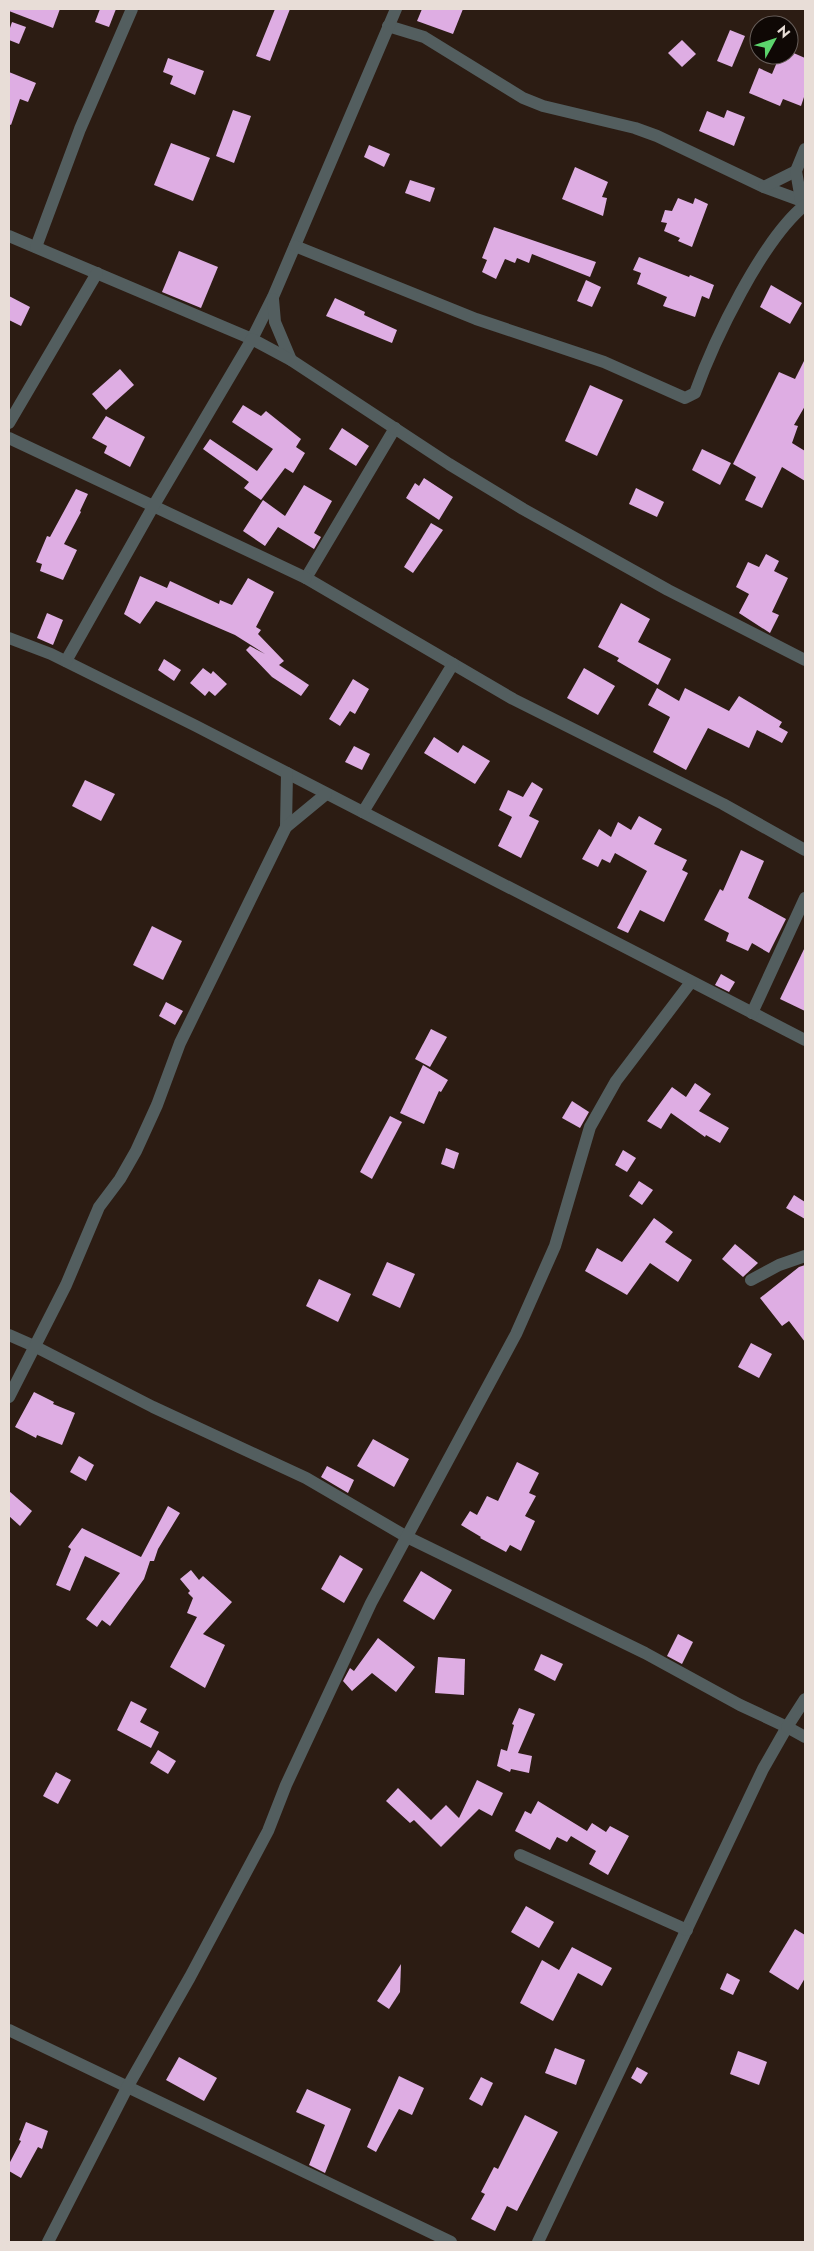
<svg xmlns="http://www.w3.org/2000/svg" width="814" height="2251" viewBox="0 0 814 2251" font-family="Jost,sans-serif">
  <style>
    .building { fill: #deade3 }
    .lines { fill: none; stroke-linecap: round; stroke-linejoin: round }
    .minor { stroke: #535e5f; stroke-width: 12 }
  </style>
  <rect width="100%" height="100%" fill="#2c1c13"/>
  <!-- building -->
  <g class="building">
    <path d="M9 9H60L53 28 9 11Z"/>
    <path d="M100 9H116L109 27 95 22Z"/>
    <path d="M275 9H290L270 61 256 56Z"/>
    <path d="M422 9H463L453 34 417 21Z"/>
    <path d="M12 22 26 27 19 44 9 40V31Z"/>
    <path d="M730 30 745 36 732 67 717 61Z"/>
    <path d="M682 40 696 54 682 67 668 53Z"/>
    <path d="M789 51 805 58V94L801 106 783 99 780 106 749 93 759 68 772 74 780 55H789Z"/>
    <path d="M168 58 204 71 195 95 170 84 173 76 163 72Z"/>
    <path d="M9 72 36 83 28 102 20 99 11 125 9 124Z"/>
    <path d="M233 110 251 116 234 163 216 156Z"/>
    <path d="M727 110 745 117 734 146 699 131 707 111 724 118Z"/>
    <path d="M171 143 210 158 193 201 154 185Z"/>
    <path d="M369 145 390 154 384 167 364 157Z"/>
    <path d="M575 167 608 182 602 197 607 198 603 216 562 199Z"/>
    <path d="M410 180 435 188 430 202 405 193Z"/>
    <path d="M678 198 693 204 695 198 708 204 692 247 678 241 680 238 664 231 667 223 661 222 665 210 672 211Z"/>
    <path d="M494 227 596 262 590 277 532 254 529 263 517 258 515 263 505 259 496 279 482 272 487 260 482 258Z"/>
    <path d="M179 251 218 267 201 308 162 292Z"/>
    <path d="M639 257 689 277 690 275 714 285 709 299 702 296 695 317 663 306 667 297 637 284 641 273 633 270Z"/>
    <path d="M586 280 601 287 592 307 577 301Z"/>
    <path d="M771 285 802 303 790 324 760 307Z"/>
    <path d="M9 296 30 307 21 326 9 320Z"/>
    <path d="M335 298 365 312 364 315 397 330 392 343 326 316Z"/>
    <path d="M805 359V406L794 425 798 426 792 443 805 451V481L782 467 762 508 745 500 756 477 733 464 779 372 795 379Z"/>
    <path d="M120 369 134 385 106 410 92 394Z"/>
    <path d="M590 385 623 400 597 456 565 441Z"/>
    <path d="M243 405 261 416 266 411 301 439 296 447 305 453 293 473 285 468 261 500 244 488 249 482 203 449 210 439 257 471 273 449 232 422Z"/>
    <path d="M106 416 145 437 130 467 104 453 107 446 92 438Z"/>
    <path d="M342 428 369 446 356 466 329 449Z"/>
    <path d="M702 449 731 463 720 485 692 470Z"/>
    <path d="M424 478 453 497 439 520 406 498 415 483 419 486Z"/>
    <path d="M304 485 332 501 314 533 321 537 314 549 278 527 265 546 243 531 263 500 285 516Z"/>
    <path d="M636 488 664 502 657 517 629 504Z"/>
    <path d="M76 489 88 494 80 511 81 512 64 544 77 550 63 580 40 571 42 564 36 562 47 536 50 537Z"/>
    <path d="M431 523 443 530 413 573 404 567Z"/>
    <path d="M766 554 779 561 774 571 788 578 772 612 779 615 770 633 739 613 749 594 736 587 748 562 759 567Z"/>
    <path d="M140 576 167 588 170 581 219 604 220 600 232 605 248 578 274 592 256 627 261 630 258 634 284 661 279 665 309 685 301 696 272 677 246 650 250 646 265 654 235 635 156 601 140 624 124 614Z"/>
    <path d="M621 603 650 619 638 642 671 659 658 685 617 661 619 658 598 647Z"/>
    <path d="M47 613 63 620 53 645 37 638Z"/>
    <path d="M164 659 181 670 174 681 158 670Z"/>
    <path d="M203 668 211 674 213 671 227 684 215 696 209 691 205 696 190 683Z"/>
    <path d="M584 668 615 686 598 715 567 698Z"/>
    <path d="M353 679 369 689 355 714 350 711 340 726 329 719Z"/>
    <path d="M657 688 679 701 685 688 729 711 739 696 782 722 779 727 788 732 782 743 757 730 749 748 708 728 686 770 653 752 670 717 648 705Z"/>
    <path d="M434 737 458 753 463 745 490 761 475 784 424 753Z"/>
    <path d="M354 746 370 754 362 770 345 762Z"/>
    <path d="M85 780 115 794 101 821 72 806Z"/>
    <path d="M532 782 543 789 529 816 539 821 521 858 498 846 512 817 499 810 508 790 523 797Z"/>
    <path d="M639 816 662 829 654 844 687 860 682 870 688 873 664 922 640 910 628 933 617 928 647 871 615 853 610 863 602 859 598 867 582 859 599 829 611 837 618 822 631 830Z"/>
    <path d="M741 850 764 861 748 898 786 919 769 953 752 943 748 951 726 941 729 933 704 920 720 889 723 891Z"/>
    <path d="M152 926 182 941 163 980 133 965Z"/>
    <path d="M805 947V1011L780 999Z"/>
    <path d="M721 974 735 982 729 992 715 985Z"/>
    <path d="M166 1002 183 1011 175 1025 159 1016Z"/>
    <path d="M431 1029 447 1037 430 1067 415 1059Z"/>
    <path d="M423 1065 448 1080 441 1092 439 1091 424 1124 400 1113Z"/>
    <path d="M695 1083 711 1094 699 1111 729 1128 720 1143 706 1135 705 1137 671 1113 661 1129 647 1121 672 1087 686 1097Z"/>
    <path d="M572 1101 589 1112 580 1128 562 1118Z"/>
    <path d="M390 1116 402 1122 372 1179 360 1172Z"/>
    <path d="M446 1148 459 1153 454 1169 441 1164Z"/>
    <path d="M623 1150 636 1158 627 1172 615 1165Z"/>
    <path d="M639 1181 653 1190 642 1205 629 1196Z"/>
    <path d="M794 1195 805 1202V1219L786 1208Z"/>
    <path d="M654 1218 673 1232 665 1242 692 1260 678 1282 650 1263 627 1295 585 1271 597 1248 622 1262Z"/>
    <path d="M735 1244 758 1263 743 1277 722 1259Z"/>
    <path d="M387 1262 415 1274 400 1308 372 1295Z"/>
    <path d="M805 1265V1342L789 1321 782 1326 760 1298 799 1267Z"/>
    <path d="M319 1279 351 1294 338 1322 306 1306Z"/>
    <path d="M751 1343 772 1354 759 1378 738 1367Z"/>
    <path d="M34 1392 54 1402 53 1404 75 1413 62 1445 37 1435 36 1438 15 1427Z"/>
    <path d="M373 1439 409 1459 394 1487 357 1466Z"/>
    <path d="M79 1456 94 1465 86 1481 70 1472Z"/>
    <path d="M517 1462 539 1473 529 1493 536 1496 525 1516 535 1521 521 1551 510 1545 506 1552 480 1538 481 1537 461 1525 470 1511 477 1515 487 1496 498 1501Z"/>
    <path d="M327 1466 354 1480 348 1493 321 1477Z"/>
    <path d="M9 1491 32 1511 20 1526 9 1516Z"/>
    <path d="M168 1506 180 1513 158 1549 154 1561H150L144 1579 110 1626 102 1620 97 1627 86 1619 120 1573 85 1556 70 1591 56 1585 71 1549 68 1547 82 1528 141 1557Z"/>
    <path d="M340 1555 363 1569 344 1603 321 1589Z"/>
    <path d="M191 1570 199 1580 203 1576 232 1602 203 1634 225 1645 205 1688 170 1667 197 1617 187 1613 193 1598 188 1593 190 1591 180 1579Z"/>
    <path d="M421 1571 452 1590 434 1620 403 1601Z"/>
    <path d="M678 1634 693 1642 682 1664 667 1656Z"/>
    <path d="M378 1638 415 1667 396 1692 372 1673 352 1691 343 1681 350 1668 354 1671Z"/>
    <path d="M541 1654 563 1664 555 1681 534 1670Z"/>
    <path d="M438 1657 465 1659 464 1695 435 1693Z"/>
    <path d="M131 1701 147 1709 140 1722 159 1732 151 1748 117 1730Z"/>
    <path d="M519 1708 535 1714 518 1753 532 1756 529 1773 511 1769 510 1772 497 1766 501 1749 507 1751 514 1725 512 1724Z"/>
    <path d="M158 1750 176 1761 168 1774 150 1763Z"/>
    <path d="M56 1772 71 1780 58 1804 43 1796Z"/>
    <path d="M477 1780 503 1793 492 1816 479 1809 441 1847 414 1820 410 1823 386 1801 398 1788 431 1820 446 1805 459 1818Z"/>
    <path d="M538 1801 587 1831 592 1823 606 1832 610 1826 629 1836 608 1875 589 1864 596 1851 571 1836 567 1842 557 1837 550 1850 515 1831 525 1811 531 1814Z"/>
    <path d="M526 1906 554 1922 539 1948 511 1932Z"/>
    <path d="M795 1929 805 1935V1978L798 1990 769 1972Z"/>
    <path d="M572 1947 612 1968 602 1986 578 1973 553 2021 520 2003 542 1960 559 1970Z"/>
    <path d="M401 1964 400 1992 389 2009 377 2001Z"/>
    <path d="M727 1973 740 1980 733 1995 720 1989Z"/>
    <path d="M555 2048 585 2060 576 2085 545 2073Z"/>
    <path d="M738 2051 767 2062 759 2085 730 2074Z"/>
    <path d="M179 2057 217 2078 204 2101 166 2080Z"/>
    <path d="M637 2067 648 2073 641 2084 631 2078Z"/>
    <path d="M399 2076 424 2088 412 2115 399 2109 376 2152 367 2147Z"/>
    <path d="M481 2077 493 2083 482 2106 469 2099Z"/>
    <path d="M307 2089 351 2109 325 2173 309 2165 325 2125 296 2112Z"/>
    <path d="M525 2115 558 2132 517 2211 507 2206 495 2231 471 2219 485 2194 481 2192 494 2167 498 2169Z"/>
    <path d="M26 2122 48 2131 42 2149 38 2147 21 2178 9 2171V2164L21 2141 19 2140Z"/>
  </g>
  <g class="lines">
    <!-- minor -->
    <g class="minor">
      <path d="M388 26 424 37 523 98 543 106 635 128 657 136 764 187 805 202"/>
      <path d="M764 187 796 171"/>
      <path d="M801 200 796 171 805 149"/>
      <path d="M9 236 252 339 273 297 396 9"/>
      <path d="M295 246 476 319 604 362 685 398 695 393C714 340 762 240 805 205"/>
      <path d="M36 247 80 129 132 9"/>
      <path d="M273 299 275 322 291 360"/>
      <path d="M9 423 97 273"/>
      <path d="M395 428 306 578 513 699 723 804 805 850"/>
      <path d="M9 438 306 578"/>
      <path d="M9 638 51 654 196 726 805 1040"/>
      <path d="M66 661 154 505 252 339 291 360 449 464 523 509 668 590 805 660"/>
      <path d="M363 812 453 664"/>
      <path d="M286 827 287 773"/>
      <path d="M752 1013 805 898"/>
      <path d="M751 1280 779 1265 805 1256"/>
      <path d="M9 1335 34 1346 153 1407 306 1478 407 1537 645 1653 740 1705 787 1727 763 1769 538 2242"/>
      <path d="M9 1397 66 1285 99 1207 120 1179 136 1151 157 1105 180 1043 286 827 326 794"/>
      <path d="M805 1699 787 1727 805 1737"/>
      <path d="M520 1855 687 1930"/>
      <path d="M9 2030 451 2242"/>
      <path d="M48 2242 128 2086 190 1977 268 1831 286 1785 371 1603 516 1334 555 1246 590 1127 616 1081 691 982"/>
    </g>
  </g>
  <!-- border -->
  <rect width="814" height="2251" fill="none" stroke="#e8ddd7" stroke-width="20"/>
  <!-- north arrow -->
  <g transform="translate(774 40) rotate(50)"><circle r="24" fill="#0f0805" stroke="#665d59"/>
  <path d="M0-4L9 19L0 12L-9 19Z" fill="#5cd56d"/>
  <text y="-8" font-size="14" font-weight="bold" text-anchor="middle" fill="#e8ddd7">N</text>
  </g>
</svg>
